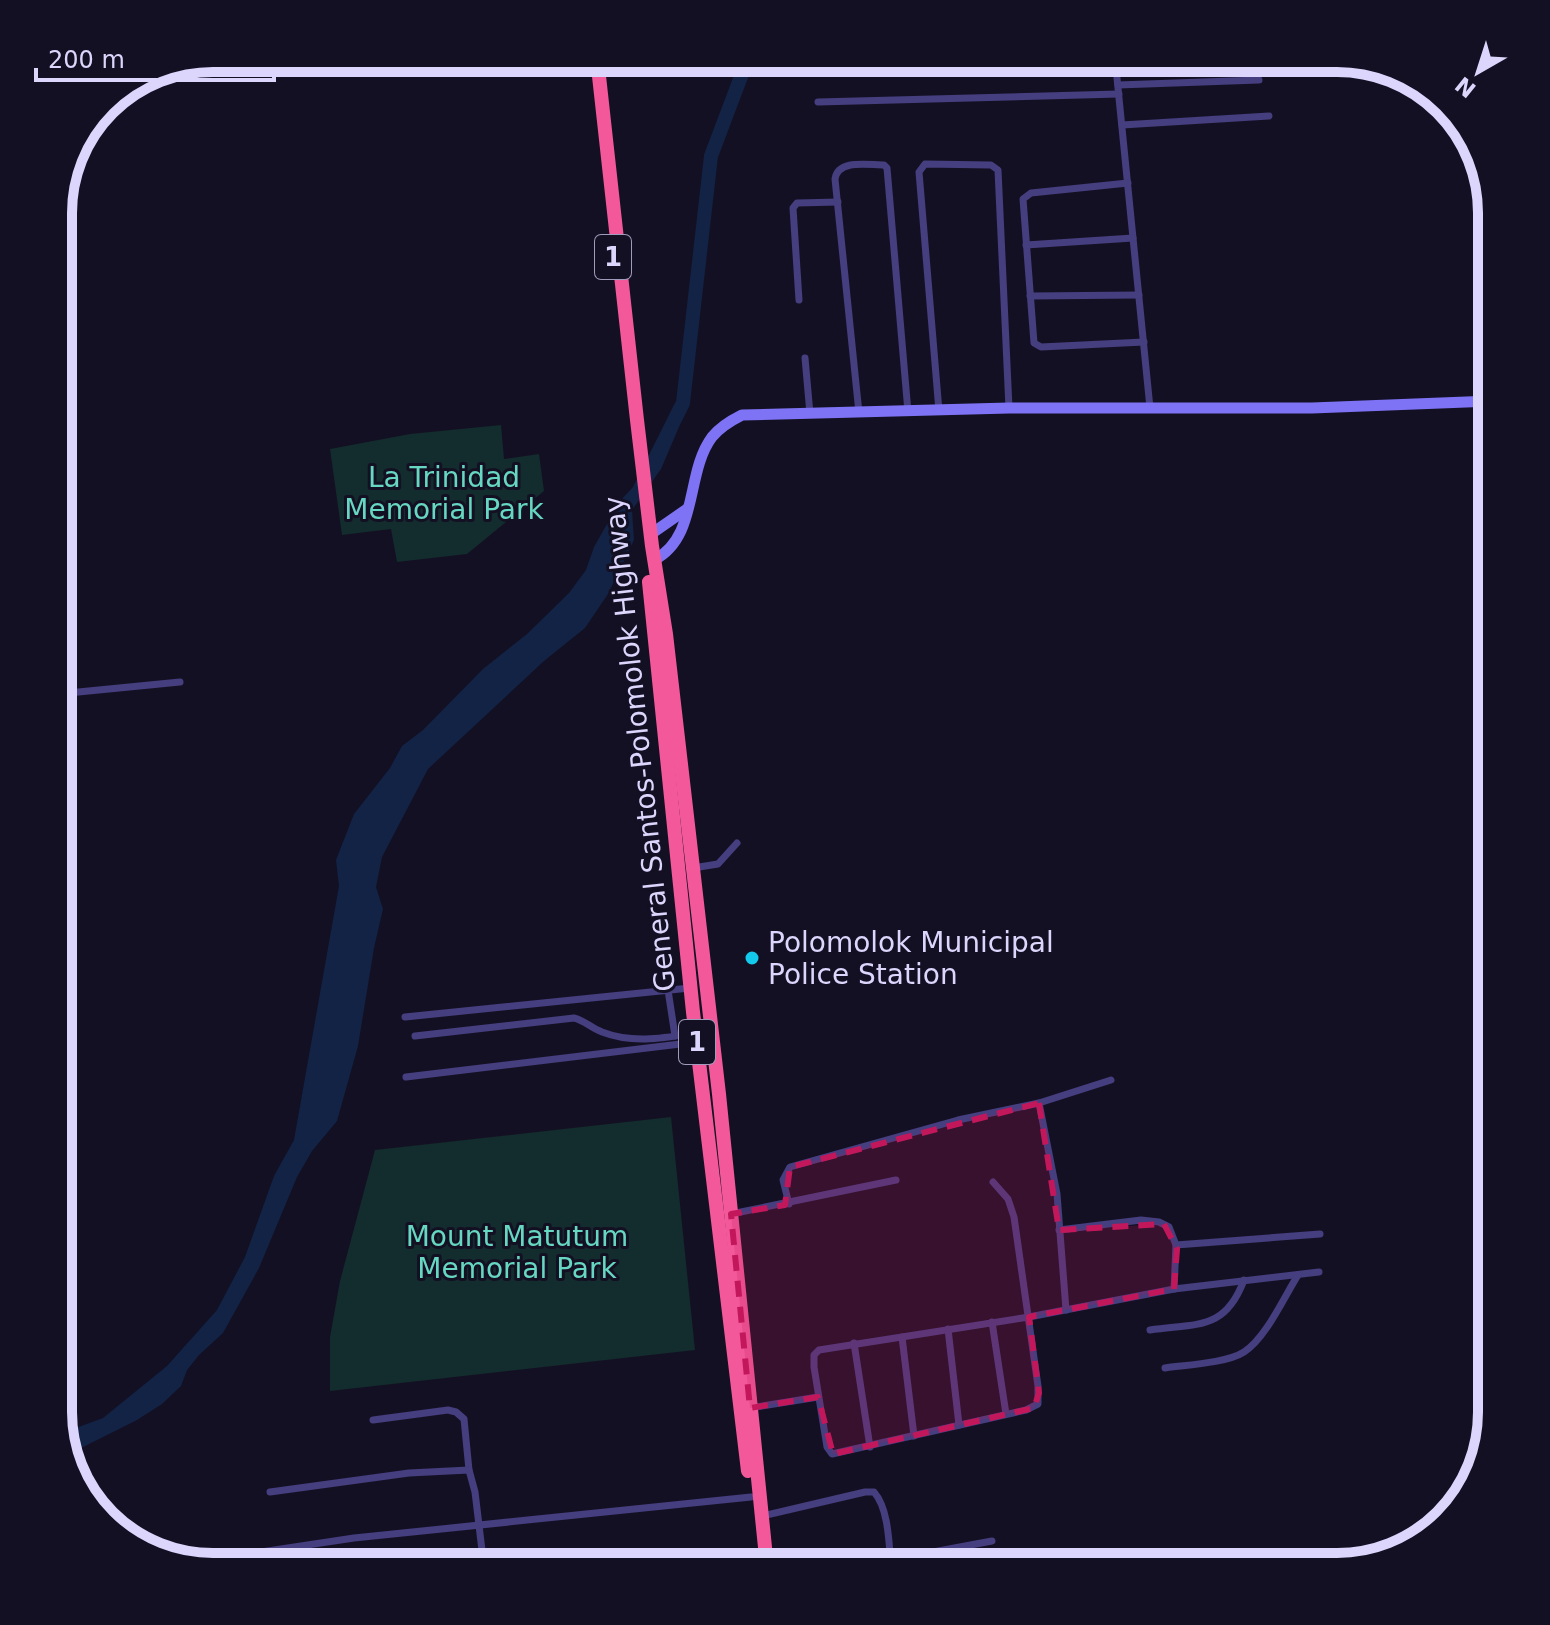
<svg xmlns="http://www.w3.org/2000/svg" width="1550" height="1625" viewBox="0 0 1550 1625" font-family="'DejaVu Sans',sans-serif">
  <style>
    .green { fill: #132c2d }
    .water { fill: #122345 }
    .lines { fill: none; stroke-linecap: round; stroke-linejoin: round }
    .river { stroke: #122345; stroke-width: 14 }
    .street { stroke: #453e7f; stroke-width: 7 }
    .secondary { stroke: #7e73f5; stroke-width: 11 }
    .highway { stroke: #f3599a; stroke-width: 14 }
    .marked { fill: #c2185b; fill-opacity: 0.2; stroke: #c2185b; stroke-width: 6; stroke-dasharray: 16 10; stroke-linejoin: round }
    .poi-dot { fill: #11caec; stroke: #141023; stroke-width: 3 }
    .labels { text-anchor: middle; stroke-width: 6; stroke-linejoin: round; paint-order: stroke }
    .shield { fill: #141023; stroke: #a09abb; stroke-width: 2 }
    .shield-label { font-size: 26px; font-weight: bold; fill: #dcd5fc }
    .park-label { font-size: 28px; fill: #66d7c1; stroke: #141023 }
    .street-label { font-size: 28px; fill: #dcd5fc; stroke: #141023 }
    .poi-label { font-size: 28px; fill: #dcd5fc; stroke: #141023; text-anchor: start }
    .rim { fill: none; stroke: #dcd5fc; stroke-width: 10 }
  </style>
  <rect width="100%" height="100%" fill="#141023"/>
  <!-- green -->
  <g class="green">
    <path d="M501 425 504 459 539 454 544 491 467 554 397 562 391 529 342 535 330 449 410 434Z"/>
    <path d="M671 1117 695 1350 330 1391V1337L340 1281 375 1150Z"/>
  </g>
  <!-- water -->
  <path class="water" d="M683 403 685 413 661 469 632 510 634 540 608 594 585 628 544 661 428 769 382 857 376 887 383 909 374 948 358 1046 337 1121 312 1151 297 1177 259 1268 223 1333 199 1355 187 1370 181 1386 162 1404 137 1420 73 1452 65 1432 103 1418 167 1366 217 1310 245 1257 274 1176 294 1140 339 886 336 860 354 814 390 768 402 746 423 730 483 669 527 634 569 593 586 570 594 547 620 501 633 487 674 405Z"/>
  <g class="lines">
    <!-- river -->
    <path class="river" d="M675 419 683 403 711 156 748 58"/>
    <!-- street -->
    <g class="street">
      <path d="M1115 58 1150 408"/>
      <path d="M1115 62 1162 58"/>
      <path d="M1118 85 1259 80"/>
      <path d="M818 102 1119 94"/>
      <path d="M1122 125 1269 116"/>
      <path d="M1128 183 1031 193 1023 199 1034 343 1041 347 1144 342"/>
      <path d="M1026 245 1133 238"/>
      <path d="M1030 296 1139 295"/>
      <path d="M799 300 793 208 797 203 838 202"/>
      <path d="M805 358 810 414"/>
      <path d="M939 411 919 172 925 164 991 165 998 170 1009 408"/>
      <path d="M859 413 835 179C838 159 868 165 884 165L887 168 908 412"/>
      <path d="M58 694 180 682"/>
      <path d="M693 868 718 864 737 843"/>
      <path d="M668 990 675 1036"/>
      <path d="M405 1017 690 988"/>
      <path d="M415 1036 574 1018C584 1020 591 1028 602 1032 633 1044 664 1038 696 1033"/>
      <path d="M406 1077 697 1042"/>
      <path d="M1039 1103 1057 1194 1066 1310"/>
      <path d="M993 1182 1008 1199 1014 1217 1038 1386V1404L1026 1410 832 1454 827 1447 814 1367V1355L819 1350 1029 1317 1174 1289 1319 1272"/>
      <path d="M789 1204 783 1180 790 1167 958 1120 1039 1103 1111 1080"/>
      <path d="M731 1214 896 1180"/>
      <path d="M1059 1230 1141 1220 1159 1222 1169 1227 1176 1245"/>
      <path d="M1174 1289 1176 1245 1320 1234"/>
      <path d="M992 1322 1006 1414"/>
      <path d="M948 1329 959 1425"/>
      <path d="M1150 1330C1197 1323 1225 1331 1244 1280"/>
      <path d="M902 1337 914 1436"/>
      <path d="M854 1343 870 1447"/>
      <path d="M1165 1368C1186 1365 1227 1363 1244 1352 1266 1338 1284 1297 1298 1275"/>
      <path d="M750 1408 818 1397"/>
      <path d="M373 1420 448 1410 456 1412 464 1419 469 1470"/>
      <path d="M270 1492 409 1473 469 1470 475 1492 484 1567"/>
      <path d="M762 1516 865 1492H874C889 1509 889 1545 891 1567"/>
      <path d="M890 1560 992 1541"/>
      <path d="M229 1567 228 1557 354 1538 751 1497"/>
      <path d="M656 1567 757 1556"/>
    </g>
    <!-- secondary -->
    <g class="secondary">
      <path d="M651 534 687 509"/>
      <path d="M654 560C699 537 685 473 712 437 720 427 730 421 742 415L1009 408H1312L1492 401"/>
    </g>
    <!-- highway -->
    <g class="highway">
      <path d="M597 58 637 420 652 546 666 634 719 1094 767 1567"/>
      <path d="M649 582 693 1012 748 1471"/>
    </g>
  </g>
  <!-- marked area -->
  <path class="marked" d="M1039 1103 1059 1230 1164 1224 1177 1249 1174 1289 1029 1317 1039 1393 1034 1408 833 1454 818 1397 750 1408 731 1214 785 1205 790 1167Z"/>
  <!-- markers -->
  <circle class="poi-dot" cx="752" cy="958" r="8"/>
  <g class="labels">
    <!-- shield labels -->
    <g class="shield">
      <rect x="595" y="235" width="36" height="44" rx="6"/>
      <rect x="679" y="1020" width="36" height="44" rx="6"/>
    </g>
    <g class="shield-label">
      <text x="613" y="266">1</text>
      <text x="697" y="1051">1</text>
    </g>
    <!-- park labels -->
    <g class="park-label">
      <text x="444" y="487">La Trinidad<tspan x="444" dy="32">Memorial Park</tspan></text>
      <text x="517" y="1246">Mount Matutum<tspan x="517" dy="32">Memorial Park</tspan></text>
    </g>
    <!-- street labels -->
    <g class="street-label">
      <text transform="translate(639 744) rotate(-96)" y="10">General Santos-Polomolok Highway</text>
    </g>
    <!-- poi labels -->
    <g class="poi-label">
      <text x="768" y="952">Polomolok Municipal<tspan x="768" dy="32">Police Station</tspan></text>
    </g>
  </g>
  <!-- crop -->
  <path d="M0 0H1550V1625H0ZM213 72H1337A141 141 0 0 1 1478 213V1412A141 141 0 0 1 1337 1553H213A141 141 0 0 1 72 1412V213A141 141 0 0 1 213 72Z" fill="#141023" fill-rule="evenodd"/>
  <path class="rim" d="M213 72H1337A141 141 0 0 1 1478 213V1412A141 141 0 0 1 1337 1553H213A141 141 0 0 1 72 1412V213A141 141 0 0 1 213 72Z"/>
  <!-- north arrow -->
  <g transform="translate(1478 72) rotate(219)" stroke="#141023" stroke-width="6" paint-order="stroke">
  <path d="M0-6L14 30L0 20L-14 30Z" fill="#dcd5fc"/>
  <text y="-12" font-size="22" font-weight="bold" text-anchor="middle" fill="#dcd5fc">N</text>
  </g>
  <!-- scale -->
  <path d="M36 68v12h238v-12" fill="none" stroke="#dcd5fc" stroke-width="4"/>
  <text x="48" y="68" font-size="24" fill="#dcd5fc" stroke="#141023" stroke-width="6" paint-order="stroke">200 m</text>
</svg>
